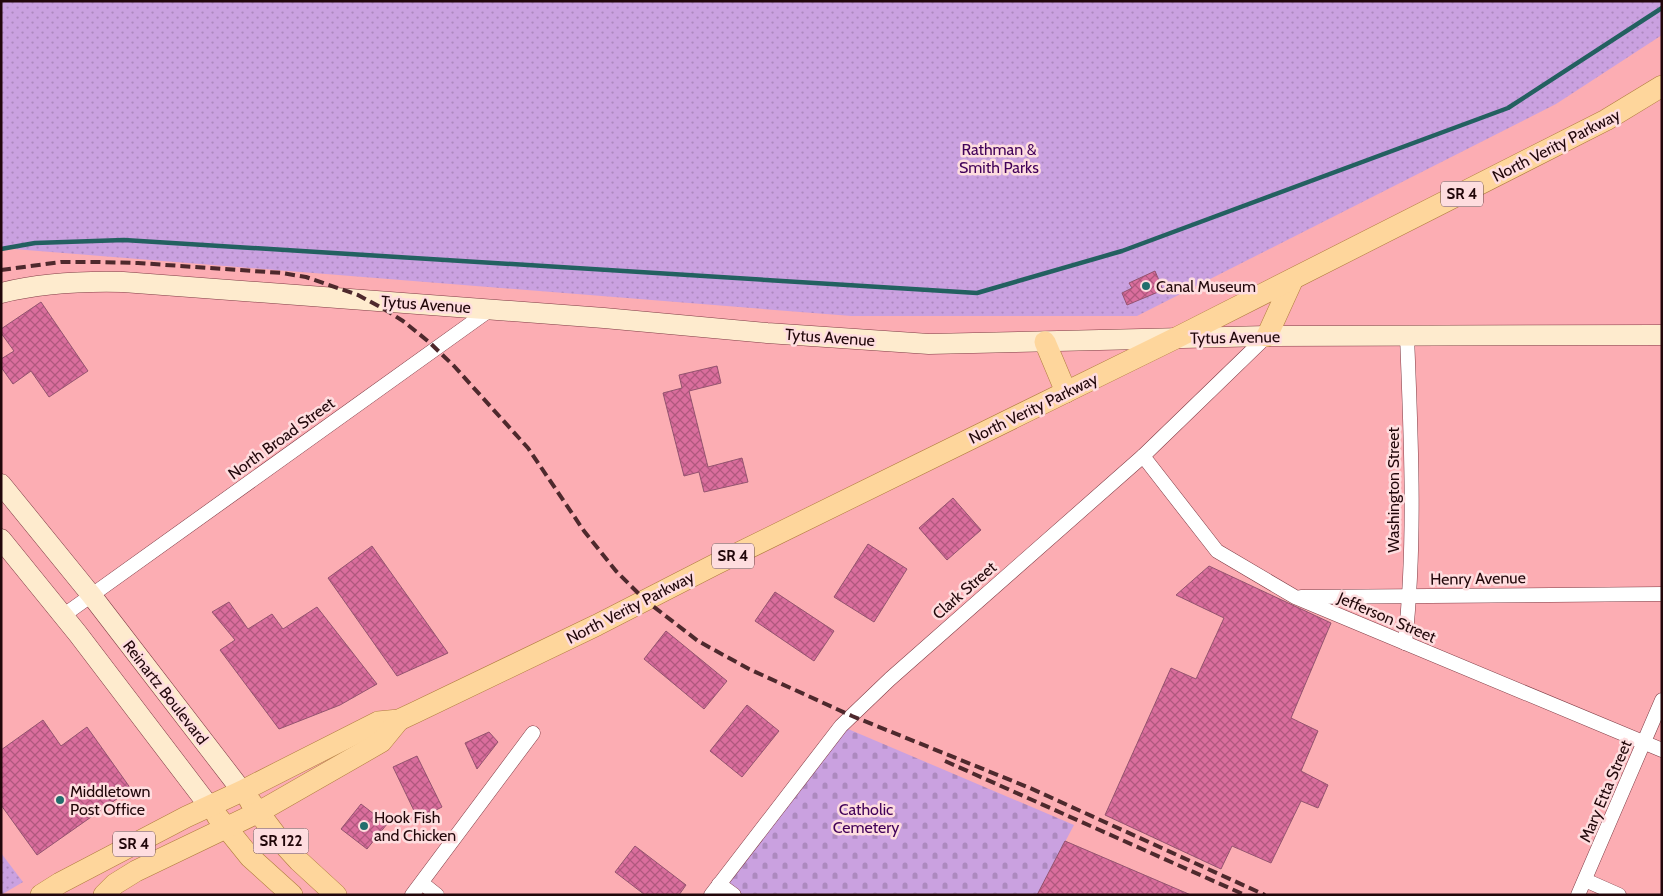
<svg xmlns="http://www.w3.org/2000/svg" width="1663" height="896" viewBox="0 0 1663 896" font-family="Cabin,sans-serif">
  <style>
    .cemetery { fill: url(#cemetery-stones) }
    .park { fill: url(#park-dots) }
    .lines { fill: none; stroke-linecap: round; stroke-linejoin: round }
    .stream { stroke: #236060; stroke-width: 4.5 }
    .building { fill: url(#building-cross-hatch); stroke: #94536f }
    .street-casing { stroke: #7f3b44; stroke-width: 15 }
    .secondary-casing { stroke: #7f3b44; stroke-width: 21 }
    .primary-casing { stroke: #b07c3e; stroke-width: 22 }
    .street { stroke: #fff; stroke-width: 14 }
    .secondary { stroke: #feebce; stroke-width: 20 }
    .primary { stroke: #fed69c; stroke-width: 21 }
    .rail { stroke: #4e292d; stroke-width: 4; stroke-dasharray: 10 5; stroke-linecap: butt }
    .poi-dot { fill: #226e6d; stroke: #fedddf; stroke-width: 2 }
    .labels { text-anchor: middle; stroke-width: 5; stroke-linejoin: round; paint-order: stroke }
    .shield { fill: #fedddf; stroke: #63474a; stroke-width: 1 }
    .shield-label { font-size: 15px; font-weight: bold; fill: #21070a }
    .street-label { font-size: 16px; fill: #21070a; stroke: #fedddf }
    .park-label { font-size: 16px; fill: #420259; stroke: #fedddf }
    .poi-label { font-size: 16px; fill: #21070a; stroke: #fedddf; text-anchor: start }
  </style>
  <defs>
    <pattern id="cemetery-stones" width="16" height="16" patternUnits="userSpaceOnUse" patternTransform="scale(1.25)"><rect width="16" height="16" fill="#caa1e0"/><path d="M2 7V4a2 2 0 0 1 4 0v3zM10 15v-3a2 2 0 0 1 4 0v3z" fill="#ad89bf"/></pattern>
    <pattern id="park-dots" width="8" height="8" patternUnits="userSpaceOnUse" patternTransform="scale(1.25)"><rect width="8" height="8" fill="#caa1e0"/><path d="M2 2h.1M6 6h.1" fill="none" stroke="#ad89bf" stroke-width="1.8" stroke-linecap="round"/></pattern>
    <pattern id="building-cross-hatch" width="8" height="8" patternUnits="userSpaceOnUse" patternTransform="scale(1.25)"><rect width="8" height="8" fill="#da6e9d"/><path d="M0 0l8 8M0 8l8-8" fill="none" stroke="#b0587e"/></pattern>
  </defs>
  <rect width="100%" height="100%" fill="#fcadb3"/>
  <!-- cemetery -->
  <path class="cemetery" d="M841 726 1074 825 1037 895H734L719 884Z"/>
  <!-- park -->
  <g class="park">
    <path d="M1 1H1662V35L1556 104 1137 316H851L1 248Z"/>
    <path d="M1 853 23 882 1 895Z"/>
  </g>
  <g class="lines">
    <!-- stream -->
    <path class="stream" d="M1 249 35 243 124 240 977 293 1122 251 1508 108 1662 8"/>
  </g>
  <!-- building -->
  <g class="building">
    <path d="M1155 271 1163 290 1127 305 1122 293 1132 288 1129 283Z"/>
    <path d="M41 302 88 371 49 397 31 371 13 384 1 367V359L14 351 1 333V329Z"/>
    <path d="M717 366 721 383 689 391 708 467 742 458 748 482 704 492 699 472 684 476 663 393 682 388 679 375Z"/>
    <path d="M953 498 981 530 947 560 919 528Z"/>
    <path d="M868 544 907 569 874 622 834 597Z"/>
    <path d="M372 546 448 653 397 676 328 578Z"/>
    <path d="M1209 566 1331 623 1291 718 1318 731 1301 771 1328 785 1318 808 1301 801 1271 863 1232 846 1221 869 1105 815 1171 668 1196 679 1224 618 1176 595Z"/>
    <path d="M775 592 834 631 814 661 755 621Z"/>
    <path d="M229 602 248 629 272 614 283 629 317 607 377 684 340 705 279 729 220 650 235 640 212 612Z"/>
    <path d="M666 631 727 681 704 709 644 659Z"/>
    <path d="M747 705 779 731 742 777 710 751Z"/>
    <path d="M43 720 61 746 87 727 131 789 37 855 1 805V750Z"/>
    <path d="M489 732 498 742 477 769 465 743Z"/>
    <path d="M417 756 442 807 418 819 393 767Z"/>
    <path d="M361 804 387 824 367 849 341 829Z"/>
    <path d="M1065 841 1191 895H1037Z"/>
    <path d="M635 846 686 885 679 895H645L615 872Z"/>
  </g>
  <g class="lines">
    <!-- street casing -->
    <g class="street-casing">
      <g id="street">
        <path d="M1143 456 1217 551 1295 597 1662 750"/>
        <path d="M1301 597 1662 594"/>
        <path d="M64 615 491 309"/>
        <path d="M1405 643C1416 541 1411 438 1407 336"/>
        <path d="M1585 880 1619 895"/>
        <path d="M422 883 437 895"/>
        <path d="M719 884 734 895"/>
        <path d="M412 895 533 733"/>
        <path d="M711 895 841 726 890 679 1143 456 1267 336"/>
        <path d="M1578 895 1662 700"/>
      </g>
    </g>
    <!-- secondary casing -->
    <g class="secondary-casing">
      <g id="secondary">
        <path d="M1 293C41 283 82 281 123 282L604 318 767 333 929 344 1267 336 1662 335"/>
        <path d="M1 484 92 596 242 791"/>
        <path d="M1 539 78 634 209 806"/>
      </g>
    </g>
    <!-- primary casing -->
    <g class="primary-casing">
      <g id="primary">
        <path d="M1267 336 1293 279"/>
        <path d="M1045 342 1066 392"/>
        <path d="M250 801 278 838 299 861 336 895"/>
        <path d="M217 816 250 857 292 895"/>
        <path d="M41 895 60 883 186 817 242 791 378 722 399 720 416 712 597 625 716 564 1176 338 1606 120 1662 86"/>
        <path d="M104 895 115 884 136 871 259 812 381 742 399 720"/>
      </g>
    </g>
    <!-- street -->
    <use href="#street" class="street"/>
    <!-- secondary -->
    <use href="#secondary" class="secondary"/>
    <!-- primary -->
    <use href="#primary" class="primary"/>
    <!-- rail -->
    <g class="rail">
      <path d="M1 270 61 262H100L138 263 282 273 306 277 358 295 384 309 403 321 429 342 454 366 528 448 584 531 616 571 645 600 698 641 749 669 852 716 1030 788 1265 895"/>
      <path d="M945 761 1245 895"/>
    </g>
  </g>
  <!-- markers -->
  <g class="poi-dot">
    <circle cx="1146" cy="286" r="5"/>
    <circle cx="60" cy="800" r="5"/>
    <circle cx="364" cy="826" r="5"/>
  </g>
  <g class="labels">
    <!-- shield labels -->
    <g class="shield">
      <rect x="1441" y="181.5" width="42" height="25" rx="4"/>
      <rect x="712" y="543.5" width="42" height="25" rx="4"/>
      <rect x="253.5" y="828.5" width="55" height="25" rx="4"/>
      <rect x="113" y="831.5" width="42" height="25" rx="4"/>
    </g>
    <g class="shield-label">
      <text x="1462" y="199">SR 4</text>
      <text x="733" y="561">SR 4</text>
      <text x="281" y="846">SR 122</text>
      <text x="134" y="849">SR 4</text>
    </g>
    <!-- street labels -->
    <g class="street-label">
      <text transform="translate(1556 145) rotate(-27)" y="6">North Verity Parkway</text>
      <text transform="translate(426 304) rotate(4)" y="6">Tytus Avenue</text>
      <text transform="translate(830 337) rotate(4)" y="6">Tytus Avenue</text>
      <text transform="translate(1235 337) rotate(-1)" y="6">Tytus Avenue</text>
      <text transform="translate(1033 408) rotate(-26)" y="6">North Verity Parkway</text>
      <text transform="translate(281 438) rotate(-36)" y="6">North Broad Street</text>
      <text transform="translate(1393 490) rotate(-90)" y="6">Washington Street</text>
      <text transform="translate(1478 578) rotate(-1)" y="6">Henry Avenue</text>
      <text transform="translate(964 590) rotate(-41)" y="6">Clark Street</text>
      <text transform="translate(630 607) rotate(-27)" y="6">North Verity Parkway</text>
      <text transform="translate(1387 617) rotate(23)" y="6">Jefferson Street</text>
      <text transform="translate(166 692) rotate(52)" y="6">Reinartz Boulevard</text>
      <text transform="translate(1605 791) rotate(-67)" y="6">Mary Etta Street</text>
    </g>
    <!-- park labels -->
    <g class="park-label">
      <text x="999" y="155">Rathman &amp;<tspan x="999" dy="18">Smith Parks</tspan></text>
      <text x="866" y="815">Catholic<tspan x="866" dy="18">Cemetery</tspan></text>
    </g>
    <!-- poi labels -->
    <g class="poi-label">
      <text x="1156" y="292">Canal Museum</text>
      <text x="70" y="797">Middletown<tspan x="70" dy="18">Post Office</tspan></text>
      <text x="374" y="823">Hook Fish<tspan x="374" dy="18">and Chicken</tspan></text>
    </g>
  </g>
  <!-- border -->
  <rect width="1663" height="896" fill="none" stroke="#21070a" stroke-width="5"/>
</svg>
